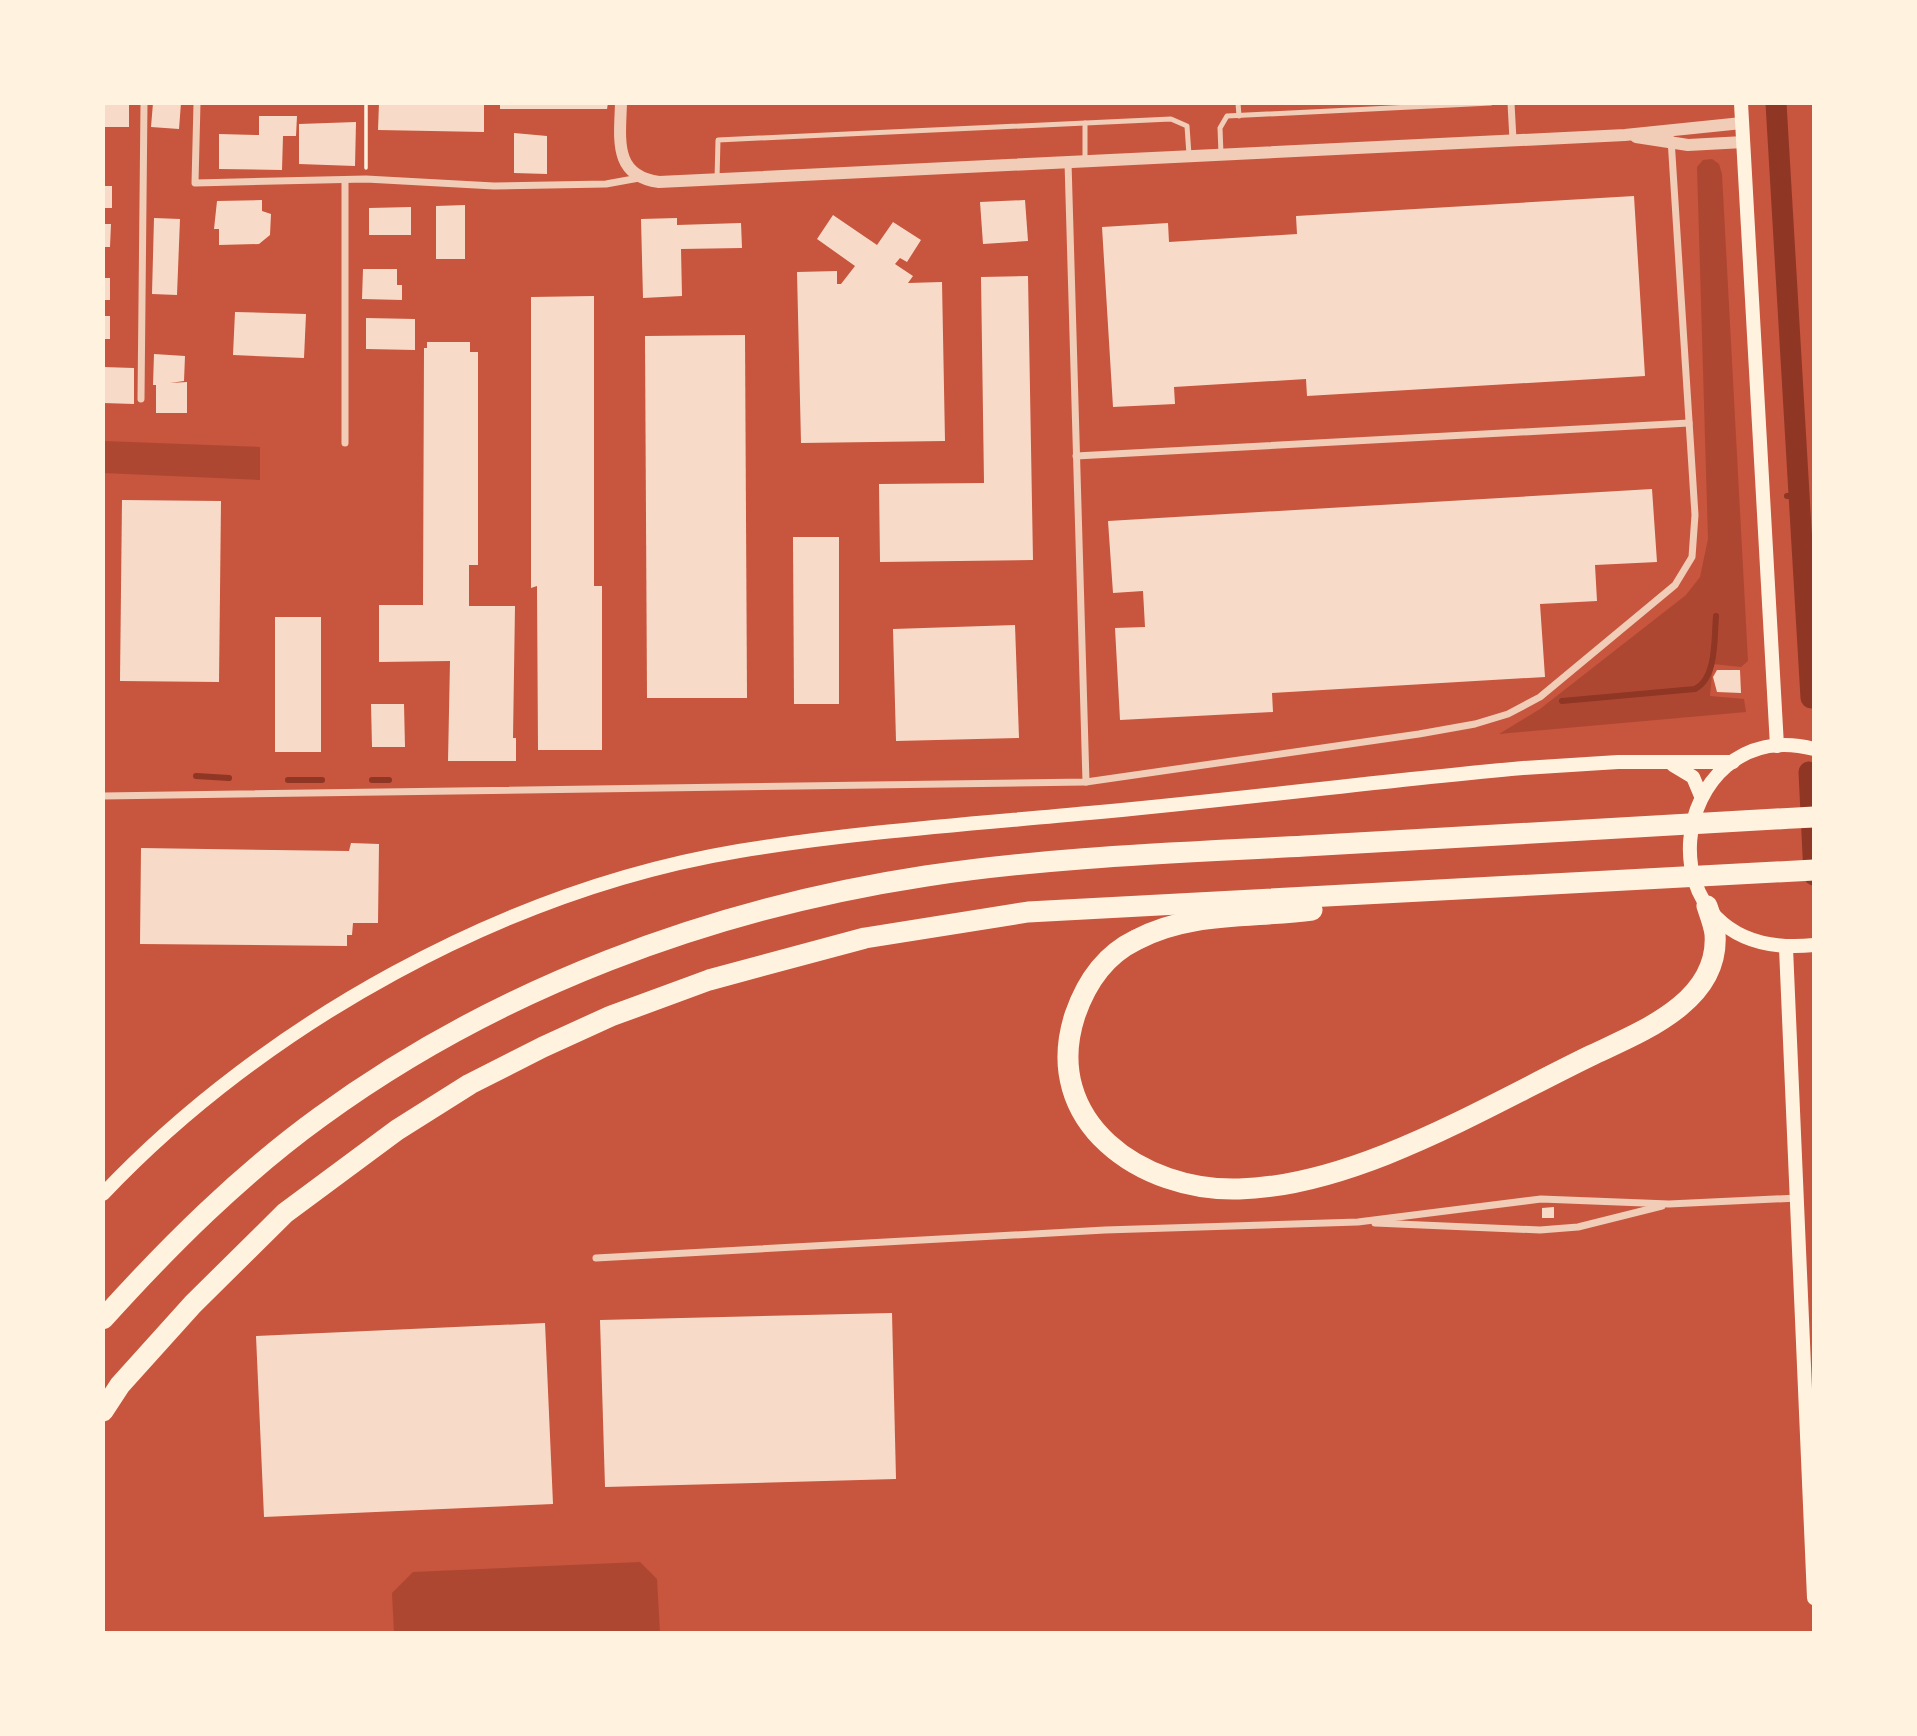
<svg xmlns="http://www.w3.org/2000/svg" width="1917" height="1736" viewBox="0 0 1917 1736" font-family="Roboto,sans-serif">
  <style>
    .green { fill: #ae4732 }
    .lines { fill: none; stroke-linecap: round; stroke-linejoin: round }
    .stream { stroke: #8f3625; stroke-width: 6 }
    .canal { stroke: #8f3625; stroke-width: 21 }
    .building { fill: #f7dbc8 }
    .path { stroke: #fff3e0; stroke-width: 3.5 }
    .service { stroke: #f1ccb7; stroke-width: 5 }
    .minor { stroke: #f1ccb7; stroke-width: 7 }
    .tertiary { stroke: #f1ccb7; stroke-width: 12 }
    .secondary { stroke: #fff3e0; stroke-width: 14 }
    .motorway { stroke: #fff3e0; stroke-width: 21 }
  </style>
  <rect width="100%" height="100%" fill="#c8553d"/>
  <!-- green -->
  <g class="green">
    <path d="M1712 159 1719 164 1722 174 1748 661 1741 667 1713 664 1710 696 1744 699 1746 712 1499 734 1540 709 1686 595 1700 577 1708 539 1697 167 1703 160Z"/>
    <path d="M103 441 260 447V480L103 473Z"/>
    <path d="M640 1562 657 1579 660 1633H394L392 1593 413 1572Z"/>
  </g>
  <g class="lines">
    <!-- stream -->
    <g class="stream">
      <path d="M1787 496 1798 495"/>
      <path d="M1562 701 1695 689C1717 678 1714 638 1716 616"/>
      <path d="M196 776 229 778"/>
      <path d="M288 780H322"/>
      <path d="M372 780H389"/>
    </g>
    <!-- canal -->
    <g class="canal">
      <path d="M1776 103 1811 698"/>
      <path d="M1809 772 1814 875"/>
    </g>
  </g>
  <!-- building -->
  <g class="building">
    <rect x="103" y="103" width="26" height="24"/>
    <path d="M153 103H181L179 129 151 127Z"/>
    <path d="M379 103H484V132L378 130Z"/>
    <path d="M500 103H608L607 109H500Z"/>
    <path d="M259 116H297L296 136H283L282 170 219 169V134L259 135Z"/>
    <path d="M356 122 355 166 299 164V124Z"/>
    <path d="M514 133 547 136V174L514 173Z"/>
    <rect x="103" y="186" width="9" height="22"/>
    <path d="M1634 196 1645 376 1307 396 1306 379 1174 387 1175 404 1113 407 1102 227 1168 223 1169 242 1297 234 1296 216Z"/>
    <path d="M262 200V211L271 214 270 235 259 244 219 245V229H214L217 201Z"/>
    <path d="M1025 200 1028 241 983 244 980 202Z"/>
    <path d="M465 205V259H436V206Z"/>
    <path d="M411 207V235H369V208Z"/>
    <path d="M833 215 877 245 893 222 921 240 907 262 900 258 895 264 913 276 908 283 942 282 945 441 801 443 797 272 837 271V284H841L855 266 817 239Z"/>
    <path d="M154 218 180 219 177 295 152 294Z"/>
    <path d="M677 218V225L741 223 742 248 681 249 682 296 643 298 641 219Z"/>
    <path d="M103 224H111L110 247H103Z"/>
    <path d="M363 269H397V285H402V300L362 299Z"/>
    <path d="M1028 276 1033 560 880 562 879 484 984 483 981 277Z"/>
    <rect x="103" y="278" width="7" height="22"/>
    <path d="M594 296V586H602V750H538L537 586 531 588V297Z"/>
    <path d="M235 312 306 314 304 358 233 355Z"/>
    <rect x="103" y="316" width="7" height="23"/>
    <path d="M366 318 415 319V350L366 349Z"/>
    <path d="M745 335 747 698H647L645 336Z"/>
    <path d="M427 342H470V352H478V565H469V606H515L513 738H516V761H448L450 661 379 662V605H423L424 348H427Z"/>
    <path d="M154 354 185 356 184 381 170 383 187 382V413H156V385H153Z"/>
    <path d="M103 367 134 368V404L103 403Z"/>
    <path d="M1652 489 1657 562 1595 565 1597 601 1540 604 1545 677 1272 693 1273 712 1120 720 1115 628 1145 627 1143 591 1113 593 1108 521Z"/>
    <path d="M122 500 221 501 219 682 120 681Z"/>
    <path d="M793 537H839V704H794Z"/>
    <rect x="275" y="617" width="46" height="135"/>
    <path d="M1015 625 1019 738 896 741 893 629Z"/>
    <path d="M1717 670H1740L1741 693 1717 692 1713 677Z"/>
    <path d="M371 704H404L405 747H372Z"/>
    <path d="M351 843 379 844 378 923H353L352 935H347V946L140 944 141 848 349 851Z"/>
    <path d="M1554 1207V1218H1542V1208Z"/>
    <path d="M892 1313 896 1479 605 1487 600 1320Z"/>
    <path d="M545 1323 553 1504 264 1517 256 1336Z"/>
  </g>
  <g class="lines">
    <!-- path -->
    <path class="path" d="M366 168V103"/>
    <!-- service -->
    <g class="service">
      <path d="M1238 103 1239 116"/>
      <path d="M1085 123V161"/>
      <path d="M1221 154 1220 128 1227 116 1491 103"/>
      <path d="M717 179 718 140 1171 119 1187 126 1189 155"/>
    </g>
    <!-- minor -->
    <g class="minor">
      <path d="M197 103 195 183 366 179 494 186 606 184 639 178"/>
      <path d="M1511 103 1513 140"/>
      <path d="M1068 162 1086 782"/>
      <path d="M141 399 144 103"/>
      <path d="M345 443V180"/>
      <path d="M1076 456 1689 423"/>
      <path d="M103 796 1086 782 1419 734 1475 724 1508 714 1540 697 1675 585 1692 557 1695 515 1671 139"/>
      <path d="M1375 1223 1540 1230 1578 1227 1662 1206"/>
      <path d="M596 1258 1105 1230 1358 1222 1541 1199 1669 1204 1798 1198"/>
    </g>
    <!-- tertiary -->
    <g class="tertiary">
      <path d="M621 103C620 139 613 176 659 182L1625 135 1742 123"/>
      <path d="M1636 137 1688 145 1744 142"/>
    </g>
    <!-- secondary -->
    <g class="secondary">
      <path d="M1741 103 1777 746"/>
      <path d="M1814 749C1667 711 1631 964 1814 945"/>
      <path d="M1673 765 1693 777 1701 796"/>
      <path d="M1786 948 1814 1598"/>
      <path d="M103 1194C265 1023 506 890 739 851 855 832 972 824 1089 813 1234 800 1378 781 1523 768L1618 762H1733"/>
    </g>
    <!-- motorway -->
    <g class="motorway">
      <path d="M1312 910C1254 918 1189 911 1136 940 1105 955 1086 983 1075 1015 1040 1122 1142 1192 1239 1189 1356 1186 1485 1107 1590 1056 1638 1033 1720 1003 1715 934 1714 925 1710 915 1707 906"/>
      <path d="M103 1319C169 1246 240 1175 320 1117 497 988 710 909 926 876 1051 857 1178 853 1305 846 1474 836 1644 826 1814 817"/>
      <path d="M103 1411 120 1385 193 1304 285 1213 397 1130 470 1084 543 1047 611 1016 709 980 865 938 1028 912 1814 870"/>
    </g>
  </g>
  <!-- border -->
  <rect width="1917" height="1736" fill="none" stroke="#fff3e0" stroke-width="210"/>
</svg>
